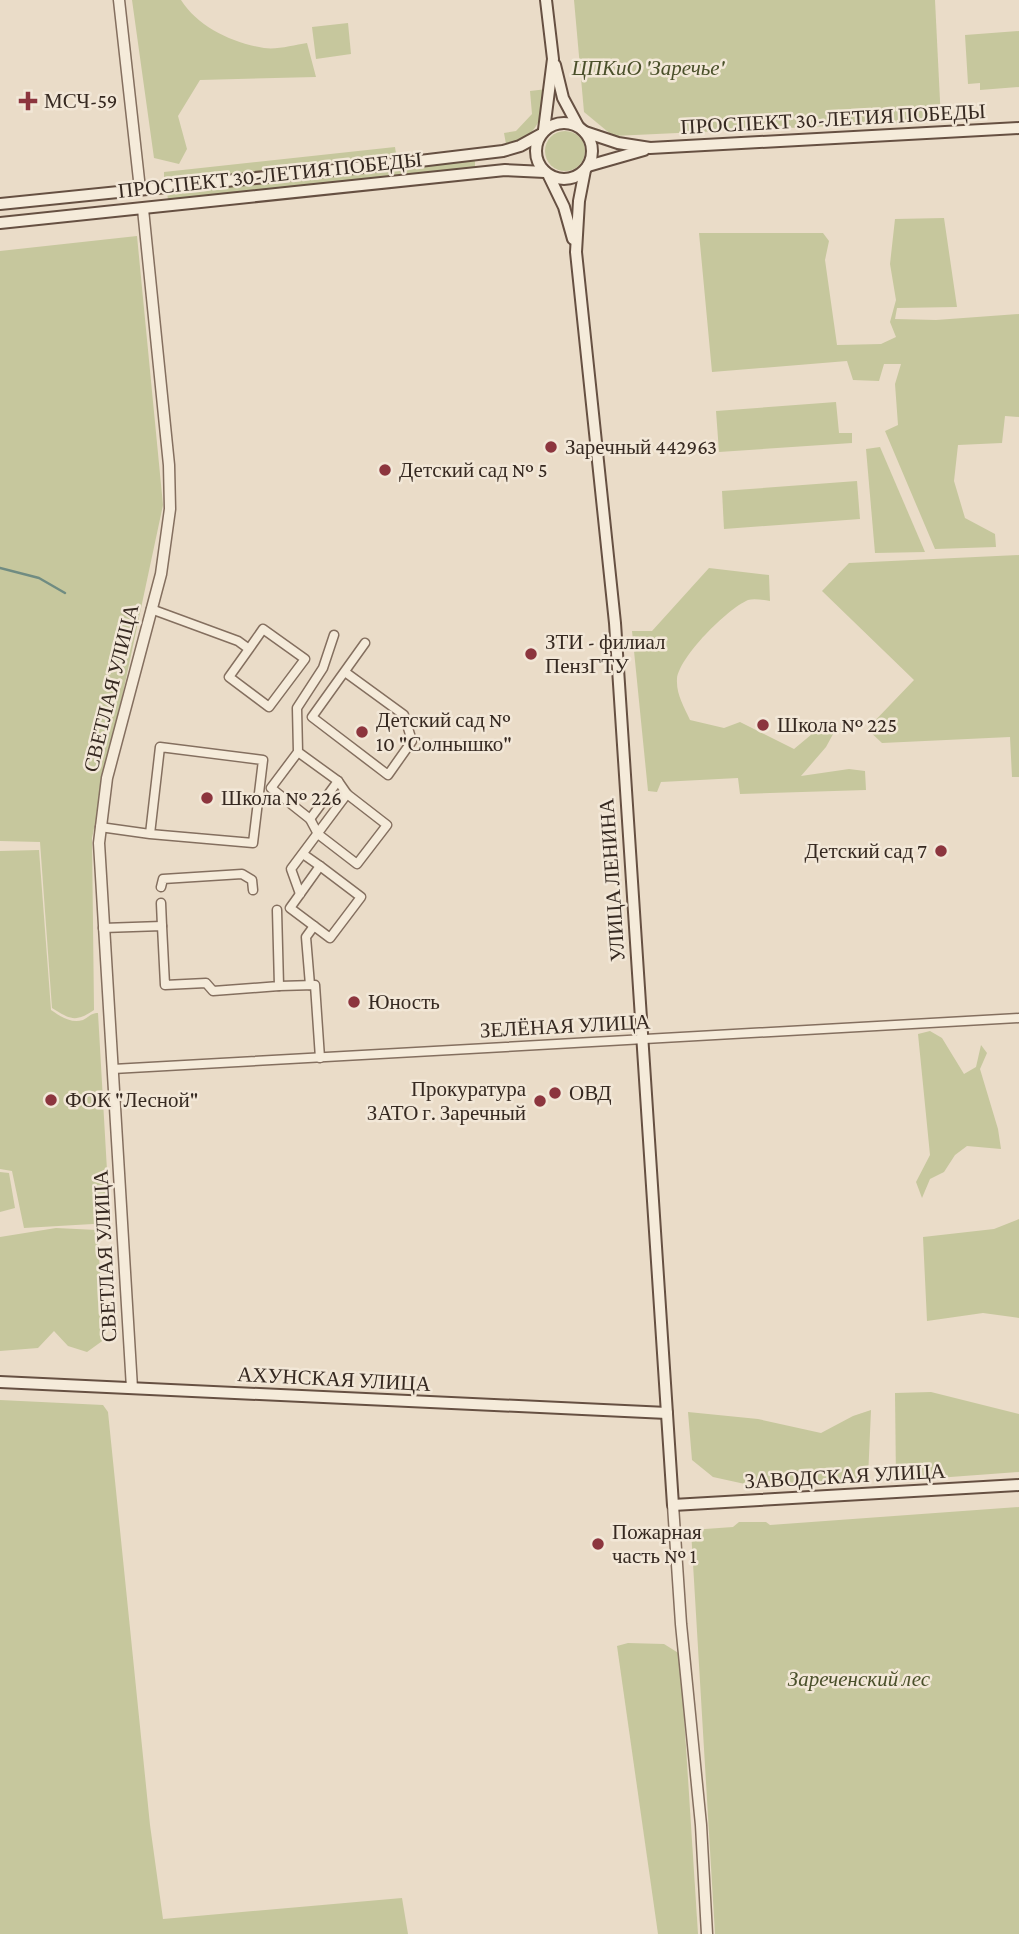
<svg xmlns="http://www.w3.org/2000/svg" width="1019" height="1934" viewBox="0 0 1019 1934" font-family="'Crimson Pro',serif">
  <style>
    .green { fill: #c6c79d }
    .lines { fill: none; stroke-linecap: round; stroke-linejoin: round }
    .stream { stroke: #708c82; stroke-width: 2.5 }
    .minor-casing { stroke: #846f5f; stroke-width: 11 }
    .tertiary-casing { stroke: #846f5f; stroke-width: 13 }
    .secondary-casing { stroke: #665042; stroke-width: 14 }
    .minor { stroke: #f5ebda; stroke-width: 8 }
    .tertiary { stroke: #f5ebda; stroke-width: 10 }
    .secondary { stroke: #f5ebda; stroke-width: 10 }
    .poi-dot { fill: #8c353e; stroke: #f2e7d7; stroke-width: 2.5 }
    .labels { text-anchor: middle; stroke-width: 5; stroke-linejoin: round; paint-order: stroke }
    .park-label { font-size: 21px; font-style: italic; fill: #4a502a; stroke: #f2e7d7 }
    .poi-label { font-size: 21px; fill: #362921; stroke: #f2e7d7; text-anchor: start }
    .street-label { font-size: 21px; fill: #362921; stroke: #f2e7d7 }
  </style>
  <rect width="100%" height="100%" fill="#eadcc8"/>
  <!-- green -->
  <g class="green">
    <path d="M132 0H181C198 27 233 43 264 48 277 50 294 45 307 43L316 77 200 80 178 116 187 149 179 164 154 158Z"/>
    <path d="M574 0H935L941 121 613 136 584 112Z"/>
    <path d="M348 23 351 54 316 59 312 27Z"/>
    <path d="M1019 31V87L980 90V83L968 84 965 35Z"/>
    <path d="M547 89C542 118 538 138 506 144L504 133 516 131 532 114 530 91Z"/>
    <circle cx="565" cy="151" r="20"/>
    <path d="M395 147 397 160 164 184V172Z"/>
    <path d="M475 159V167L168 200 167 192Z"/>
    <path d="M944 218 957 307 897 308 895 319 936 320 1019 314V417L1005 416 1002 443 958 445 954 481 965 518 995 534 996 547 935 549 885 431 898 425 895 384 901 364H884L879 381 853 380 847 361 712 372 699 233H823L829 241 825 260 837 345 881 344 896 337 890 322 896 300 890 264 895 219Z"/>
    <path d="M137 236 163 505 92 838 94 1010C75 1023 70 1019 52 1008L40 842 0 841V251Z"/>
    <path d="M836 402 839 433H852V443L719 452 716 411Z"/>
    <path d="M880 447 925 552 875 553 866 449Z"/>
    <path d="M857 481 860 519 724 529 722 491Z"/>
    <path d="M1019 555V777H1012L1010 737 882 743 867 729 914 680 822 591 849 563Z"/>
    <path d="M709 568 769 575 770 601C763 600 754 598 748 600 727 609 679 657 677 679 676 694 684 707 690 720L724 728 740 722 794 749 818 729 838 725 826 747 801 776 849 769 865 771 866 790 740 794 738 778 661 782 657 792 648 791 632 631H652Z"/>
    <path d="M39 850 51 1010C60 1016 71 1024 83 1020 89 1017 91 1013 98 1013L110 1223 24 1228 12 1171 0 1169V851Z"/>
    <path d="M930 1031 942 1038 964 1074 976 1067 981 1045 987 1053 980 1069 998 1129 1001 1149 967 1146 955 1155 944 1172 930 1179 922 1198 916 1182 930 1155 918 1034Z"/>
    <path d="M1019 1148V1318L983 1313 927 1321 923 1237 994 1229 1019 1219Z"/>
    <path d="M0 1172 9 1173 15 1208 0 1212Z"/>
    <path d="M56 1228 97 1230 105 1339 87 1352 68 1346 54 1331 38 1348 0 1351V1237Z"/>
    <path d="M931 1392 1019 1414V1472L896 1481 895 1393Z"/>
    <path d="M0 1400 103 1405 108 1412 150 1825 163 1919 402 1898 408 1934H0Z"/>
    <path d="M871 1410 868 1478 754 1486 713 1477 692 1460 688 1412 758 1419 821 1433 853 1416Z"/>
    <path d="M1019 1507V1934H715L691 1530 733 1527 739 1522H766L770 1525Z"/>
    <path d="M628 1643 664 1644 680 1654 698 1934H658L617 1646Z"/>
  </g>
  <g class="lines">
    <!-- stream -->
    <path class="stream" d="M0 568 39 578 65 593"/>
    <!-- minor casing -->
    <g class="minor-casing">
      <g id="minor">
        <path d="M151 609 238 641 249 649 263 629 305 659 269 707 229 677 249 649"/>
        <path d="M345 672 404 715 412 741 388 775 312 717 365 643"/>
        <path d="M298 752 338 781 347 794 387 825 357 864 318 834 310 819 271 788 298 752 297 708 323 668 334 635"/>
        <path d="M310 819 338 781"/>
        <path d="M100 827 150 834 160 747 263 760 253 843 150 834"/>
        <path d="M303 854 320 866"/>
        <path d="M320 866 361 897 330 938 290 908Z"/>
        <path d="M161 887 163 879 242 874 252 880 253 890"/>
        <path d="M300 894 291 869 347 794"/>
        <path d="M161 903 162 926"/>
        <path d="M103 928 162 926 165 985 206 983 213 991 279 986 277 910"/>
        <path d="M310 985 306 937 314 926"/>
        <path d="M279 986 315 985 320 1058"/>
        <path d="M113 1069 1019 1018"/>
      </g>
    </g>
    <!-- tertiary casing -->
    <g class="tertiary-casing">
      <g id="tertiary">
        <path d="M119 0 140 189"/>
        <path d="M132 1388 99 843 107 778 161 574 170 509 169 465 143 209"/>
        <path d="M673 1505 681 1624 701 1825 707 1934"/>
      </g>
    </g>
    <!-- secondary casing -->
    <g class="secondary-casing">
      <g id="secondary">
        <path d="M555 65 563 98 578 126"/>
        <circle cx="564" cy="151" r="28"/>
        <path d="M544 130 553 59 546 0"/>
        <path d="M585 132 618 143 650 148 1019 128"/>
        <path d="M588 166 644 150"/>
        <path d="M585 170 579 201 576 252 615 623 673 1505 1019 1485"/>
        <path d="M549 176 564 207 573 239"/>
        <path d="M0 204 403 163 503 151 520 146 540 135"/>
        <path d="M0 223 505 170 545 172"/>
        <path d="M0 1382 667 1413"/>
      </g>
    </g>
    <!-- minor -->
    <use href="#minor" class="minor"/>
    <!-- tertiary -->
    <use href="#tertiary" class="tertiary"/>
    <!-- secondary -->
    <use href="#secondary" class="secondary"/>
  </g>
  <!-- markers -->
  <g class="poi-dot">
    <path d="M24.5 90.5h7v7h7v7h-7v7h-7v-7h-7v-7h7z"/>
    <circle cx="551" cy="447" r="7"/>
    <circle cx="385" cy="470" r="7"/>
    <circle cx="531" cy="654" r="7"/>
    <circle cx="763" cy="725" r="7"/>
    <circle cx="362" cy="732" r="7"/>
    <circle cx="207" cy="798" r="7"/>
    <circle cx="941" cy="851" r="7"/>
    <circle cx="354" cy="1002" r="7"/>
    <circle cx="555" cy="1093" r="7"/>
    <circle cx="51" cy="1100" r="7"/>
    <circle cx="540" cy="1101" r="7"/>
    <circle cx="598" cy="1544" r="7"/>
  </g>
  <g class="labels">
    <!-- park labels -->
    <g class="park-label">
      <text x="648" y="75">ЦПКиО 'Заречье'</text>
      <text x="859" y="1686">Зареченский лес</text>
    </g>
    <!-- poi labels -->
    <g class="poi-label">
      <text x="44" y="108">МСЧ-59</text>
      <text x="565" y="454">Заречный 442963</text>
      <text x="399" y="477">Детский сад № 5</text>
      <text x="545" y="649">ЗТИ - филиал<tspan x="545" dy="24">ПензГТУ</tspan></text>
      <text x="376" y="727">Детский сад №<tspan x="376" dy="24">10 "Солнышко"</tspan></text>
      <text x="777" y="732">Школа № 225</text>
      <text x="221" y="805">Школа № 226</text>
      <text x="927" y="858" text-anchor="end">Детский сад 7</text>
      <text x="368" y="1009">Юность</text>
      <text x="526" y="1096" text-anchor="end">Прокуратура<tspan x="526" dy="24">ЗАТО г. Заречный</tspan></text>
      <text x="569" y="1100">ОВД</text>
      <text x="65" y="1107">ФОК "Лесной"</text>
      <text x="612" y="1539">Пожарная<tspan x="612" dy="24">часть № 1</tspan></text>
    </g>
    <!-- street labels -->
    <g class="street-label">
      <text transform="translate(833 119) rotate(-3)" y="7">ПРОСПЕКТ 30-ЛЕТИЯ ПОБЕДЫ</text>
      <text transform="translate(270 175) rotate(-6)" y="7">ПРОСПЕКТ 30-ЛЕТИЯ ПОБЕДЫ</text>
      <text transform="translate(111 688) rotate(-76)" y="7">СВЕТЛАЯ УЛИЦА</text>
      <text transform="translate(612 880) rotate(-94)" y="7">УЛИЦА ЛЕНИНА</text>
      <text transform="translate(565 1026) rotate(-3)" y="7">ЗЕЛЁНАЯ УЛИЦА</text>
      <text transform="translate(105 1256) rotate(-93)" y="7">СВЕТЛАЯ УЛИЦА</text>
      <text transform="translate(334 1379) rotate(3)" y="7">АХУНСКАЯ УЛИЦА</text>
      <text transform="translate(845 1476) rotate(-3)" y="7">ЗАВОДСКАЯ УЛИЦА</text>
    </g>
  </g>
</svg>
